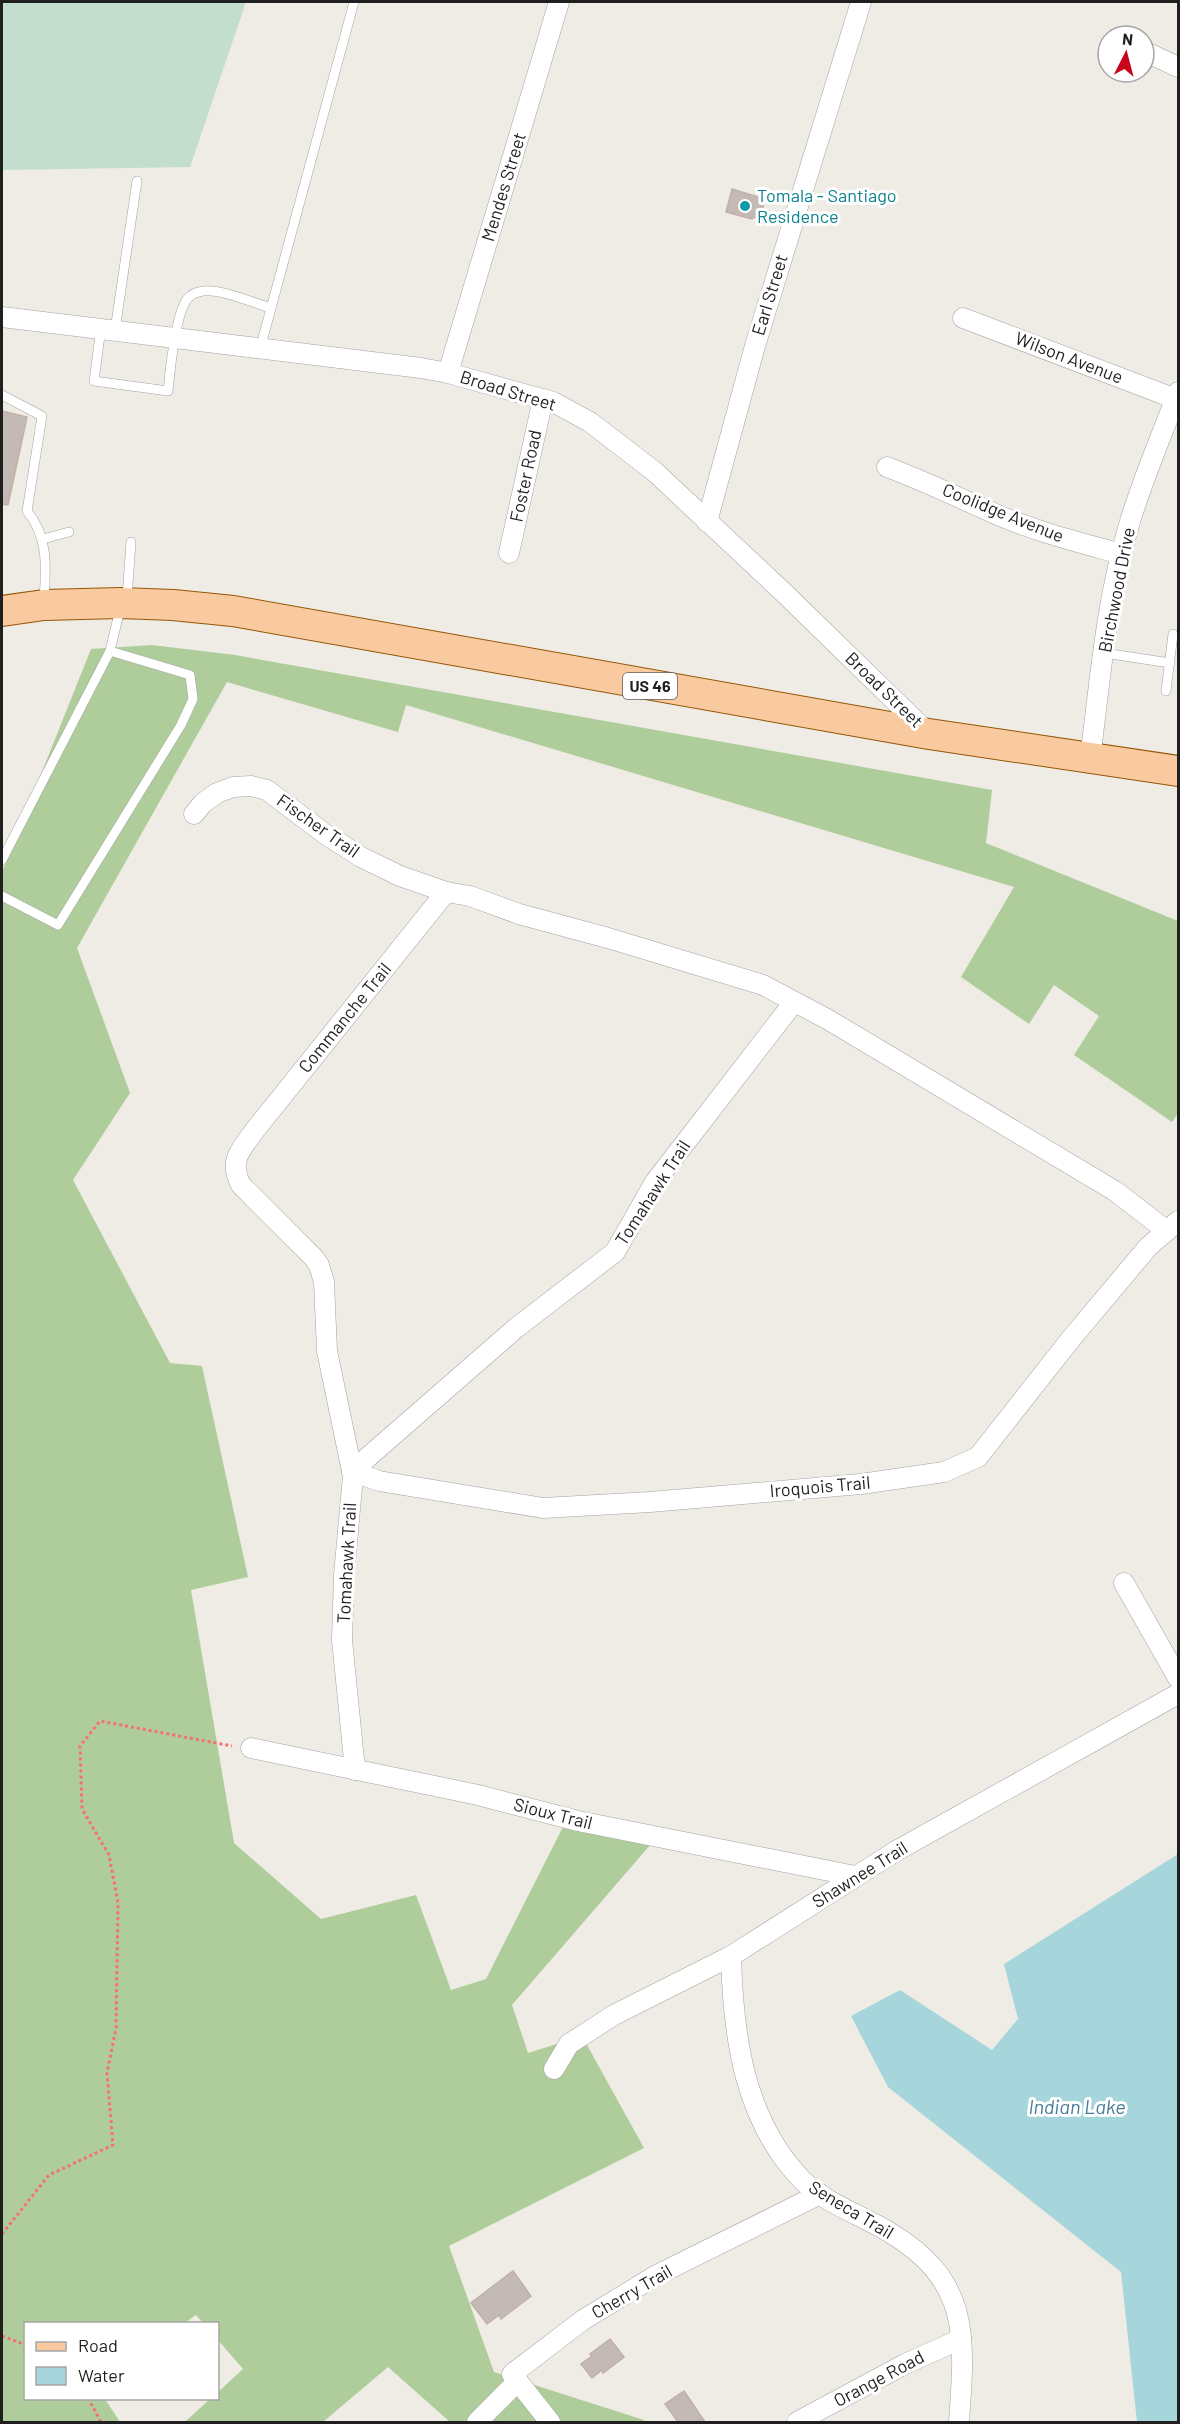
<svg xmlns="http://www.w3.org/2000/svg" width="1180" height="2424" viewBox="0 0 1180 2424" font-family="Barlow,sans-serif">
  <style>
    .forest { fill: #afcd9b }
    .wetland { fill: #c3ddce }
    .water { fill: #a7d5dc }
    .building { fill: #c4bab5; stroke: #c1b0a8; stroke-width: 1.5 }
    .lines { fill: none; stroke-linecap: round; stroke-linejoin: round }
    .lane-casing { stroke: #a3a3a3; stroke-width: 10 }
    .street-casing { stroke: #a3a3a3; stroke-width: 21 }
    .primary-casing { stroke: #955604; stroke-width: 32 }
    .path { stroke: #f67070; stroke-width: 3; stroke-dasharray: 3 3; stroke-linecap: butt }
    .lane { stroke: #fff; stroke-width: 9 }
    .street { stroke: #fff; stroke-width: 20 }
    .primary { stroke: #f9c9a0; stroke-width: 30 }
    .culture-dot { fill: #0f9aa8; stroke: #fff; stroke-width: 2 }
    .labels { text-anchor: middle; stroke-width: 6; stroke-linejoin: round; paint-order: stroke }
    .shield { fill: #fff; stroke: #626262; stroke-width: 1.5 }
    .shield-label { font-size: 16px; font-weight: bold; fill: #1f1f1f }
    .street-label { font-size: 18px; fill: #1f1f1f; stroke: #fff }
    .culture-label { font-size: 18px; fill: #0d838f; stroke: #fff; text-anchor: start }
    .water-label { font-size: 20px; font-style: italic; fill: #477b9c; stroke: #fff }
  </style>
  <rect width="100%" height="100%" fill="#efebe5"/>
  <!-- forest -->
  <path class="forest" d="M152 645 235 655 992 790 986 843 1178 921V1113L1172 1122 1074 1055 1099 1016 1054 985 1029 1024 961 977 1014 887 406 705 398 732 227 682 77 948 130 1093 73 1180 170 1363 202 1366 248 1577 191 1590 234 1843 321 1919 416 1895 451 1990 486 1979 563 1827 651 1844 512 2005 528 2053 582 2036 644 2148 449 2246 494 2372 644 2420 645 2422H450L388 2367 323 2422H187L186 2421 210 2399 218 2398V2392L243 2369 218 2340V2324L203 2323 196 2315 183 2324H26V2398L105 2399 120 2422H2V872L91 649Z"/>
  <!-- wetland -->
  <path class="wetland" d="M2 2H246L190 167 2 170Z"/>
  <!-- water -->
  <path class="water" d="M1178 1854V2422H1137L1121 2272 888 2087 851 2016 900 1990 992 2050 1018 2019 1004 1964Z"/>
  <!-- building -->
  <g class="building">
    <path d="M732 189 765 199 760 219 752 217V219L726 212Z"/>
    <path d="M2 411 27 417 8 505 2 504Z"/>
    <path d="M513 2271 531 2296 501 2319 499 2315 487 2324 471 2303Z"/>
    <path d="M610 2339 624 2357 603 2373 602 2370 592 2378 581 2364 592 2356 590 2354Z"/>
    <path d="M684 2391 705 2422H678L665 2404Z"/>
  </g>
  <g class="lines">
    <!-- lane casing -->
    <g class="lane-casing">
      <g id="lane">
        <path d="M101 328 94 381 168 391C170 370 176 314 187 299 191 294 197 292 203 291 222 289 253 303 271 308"/>
        <path d="M115 330 137 181"/>
        <path d="M260 349 354 2"/>
        <path d="M2 395 42 416 27 511C49 537 46 569 44 601"/>
        <path d="M43 539 69 532"/>
        <path d="M127 598 131 542"/>
        <path d="M1104 653 1170 663"/>
        <path d="M1166 691 1173 634"/>
        <path d="M2 860 110 651 120 609"/>
        <path d="M2 896 58 925 181 725 193 699 190 675 110 651"/>
      </g>
    </g>
    <!-- street casing -->
    <g class="street-casing">
      <g id="street">
        <path d="M1144 51 1178 67"/>
        <path d="M2 317 421 368 448 373 553 402 590 422 655 472 781 590 929 734"/>
        <path d="M963 318 1176 399"/>
        <path d="M448 373 559 2"/>
        <path d="M887 467C924 481 958 497 993 513 1034 531 1078 542 1121 554"/>
        <path d="M707 522 755 346 861 2"/>
        <path d="M509 553 543 399"/>
        <path d="M1090 759C1100 681 1106 601 1129 525 1142 480 1162 435 1178 392"/>
        <path d="M194 814 203 803 217 793 233 787 251 786 267 790 325 834 361 857 400 876 446 892 470 896 519 914 608 938 763 985 827 1019 1115 1191 1167 1231"/>
        <path d="M352 1471 379 1481 543 1508 650 1502 861 1484 944 1472 978 1457 1070 1340 1148 1247 1178 1221"/>
        <path d="M352 1471 516 1328 615 1252 655 1182 794 1002"/>
        <path d="M1124 1583 1178 1678"/>
        <path d="M251 1748 478 1795 578 1821 855 1876"/>
        <path d="M355 1770 342 1640 344 1575 353 1476 327 1351 324 1282 319 1265 314 1258 241 1185C228 1160 241 1150 255 1130L446 892"/>
        <path d="M731 1956C733 2036 744 2121 803 2181 827 2204 861 2215 889 2232 971 2281 965 2337 959 2422"/>
        <path d="M554 2069 569 2044 614 2015 731 1956 896 1851 1178 1694"/>
        <path d="M477 2422 518 2381"/>
        <path d="M550 2422 512 2374 583 2320 655 2276 820 2194"/>
        <path d="M797 2422 905 2364 961 2339"/>
      </g>
    </g>
    <!-- primary casing -->
    <g class="primary-casing">
      <path id="primary" d="M2 611 44 605 121 603 173 605 233 611 929 734 1178 771"/>
    </g>
    <!-- path -->
    <g class="path">
      <path d="M2 2234 49 2175 113 2145 107 2073 116 2028 118 1903 109 1855 82 1809 80 1746 100 1721 232 1746"/>
      <path d="M2 2336 26 2345"/>
      <path d="M88 2398 101 2422"/>
    </g>
    <!-- lane -->
    <use href="#lane" class="lane"/>
    <!-- street -->
    <use href="#street" class="street"/>
    <!-- primary -->
    <use href="#primary" class="primary"/>
  </g>
  <!-- markers -->
  <circle class="culture-dot" cx="745" cy="206" r="6"/>
  <g class="labels">
    <!-- shield labels -->
    <rect class="shield" x="623" y="673" width="54" height="26" rx="4.5"/>
    <g class="shield-label">
      <text x="650" y="692">US 46</text>
    </g>
    <!-- street labels -->
    <g class="street-label">
      <text transform="translate(504 187) rotate(-73)" y="6">Mendes Street</text>
      <text transform="translate(770 295) rotate(-73)" y="6">Earl Street</text>
      <text transform="translate(1069 358) rotate(21)" y="6">Wilson Avenue</text>
      <text transform="translate(508 391) rotate(17)" y="6">Broad Street</text>
      <text transform="translate(526 476) rotate(-78)" y="6">Foster Road</text>
      <text transform="translate(1003 513) rotate(22)" y="6">Coolidge Avenue</text>
      <text transform="translate(1117 590) rotate(-79)" y="6">Birchwood Drive</text>
      <text transform="translate(884 690) rotate(44)" y="6">Broad Street</text>
      <text transform="translate(318 826) rotate(35)" y="6">Fischer Trail</text>
      <text transform="translate(345 1018) rotate(-51)" y="6">Commanche Trail</text>
      <text transform="translate(653 1193) rotate(-57)" y="6">Tomahawk Trail</text>
      <text transform="translate(820 1487) rotate(-5)" y="6">Iroquois Trail</text>
      <text transform="translate(347 1563) rotate(-87)" y="6">Tomahawk Trail</text>
      <text transform="translate(553 1814) rotate(14)" y="6">Sioux Trail</text>
      <text transform="translate(860 1875) rotate(-32)" y="6">Shawnee Trail</text>
      <text transform="translate(851 2210) rotate(31)" y="6">Seneca Trail</text>
      <text transform="translate(632 2292) rotate(-30)" y="6">Cherry Trail</text>
      <text transform="translate(879 2379) rotate(-28)" y="6">Orange Road</text>
    </g>
    <!-- culture labels -->
    <g class="culture-label">
      <text x="757" y="202">Tomala - Santiago<tspan x="757" dy="21">Residence</tspan></text>
    </g>
    <!-- water labels -->
    <g class="water-label">
      <text x="1077" y="2114">Indian Lake</text>
    </g>
  </g>
  <!-- border -->
  <rect width="1180" height="2424" fill="none" stroke="#1f1f1f" stroke-width="6"/>
  <!-- legend -->
  <rect x="24" y="2322" width="195" height="78" fill="#ffffff" stroke="#a5a5a5" stroke-width="1.5"/>
  <rect x="36" y="2342" width="30" height="9" fill="#f9c9a0" stroke="#a5a5a5" stroke-width="1.5"/>
  <text x="78" y="2352" font-size="18" fill="#1f1f1f">Road</text>
  <rect x="36" y="2367" width="30" height="18" fill="#a7d5dc" stroke="#a5a5a5" stroke-width="1.5"/>
  <text x="78" y="2382" font-size="18" fill="#1f1f1f">Water</text>
  <!-- north arrow -->
  <g transform="translate(1126 54) rotate(6)"><circle r="28" fill="#ffffff" stroke="#a5a5a5" stroke-width="1.5"/>
  <path d="M0-4.5L10 22L0 15L-10 22Z" fill="#c8061b"/>
  <text y="-9" font-size="16" font-weight="bold" text-anchor="middle" fill="#1f1f1f">N</text>
  </g>
</svg>
